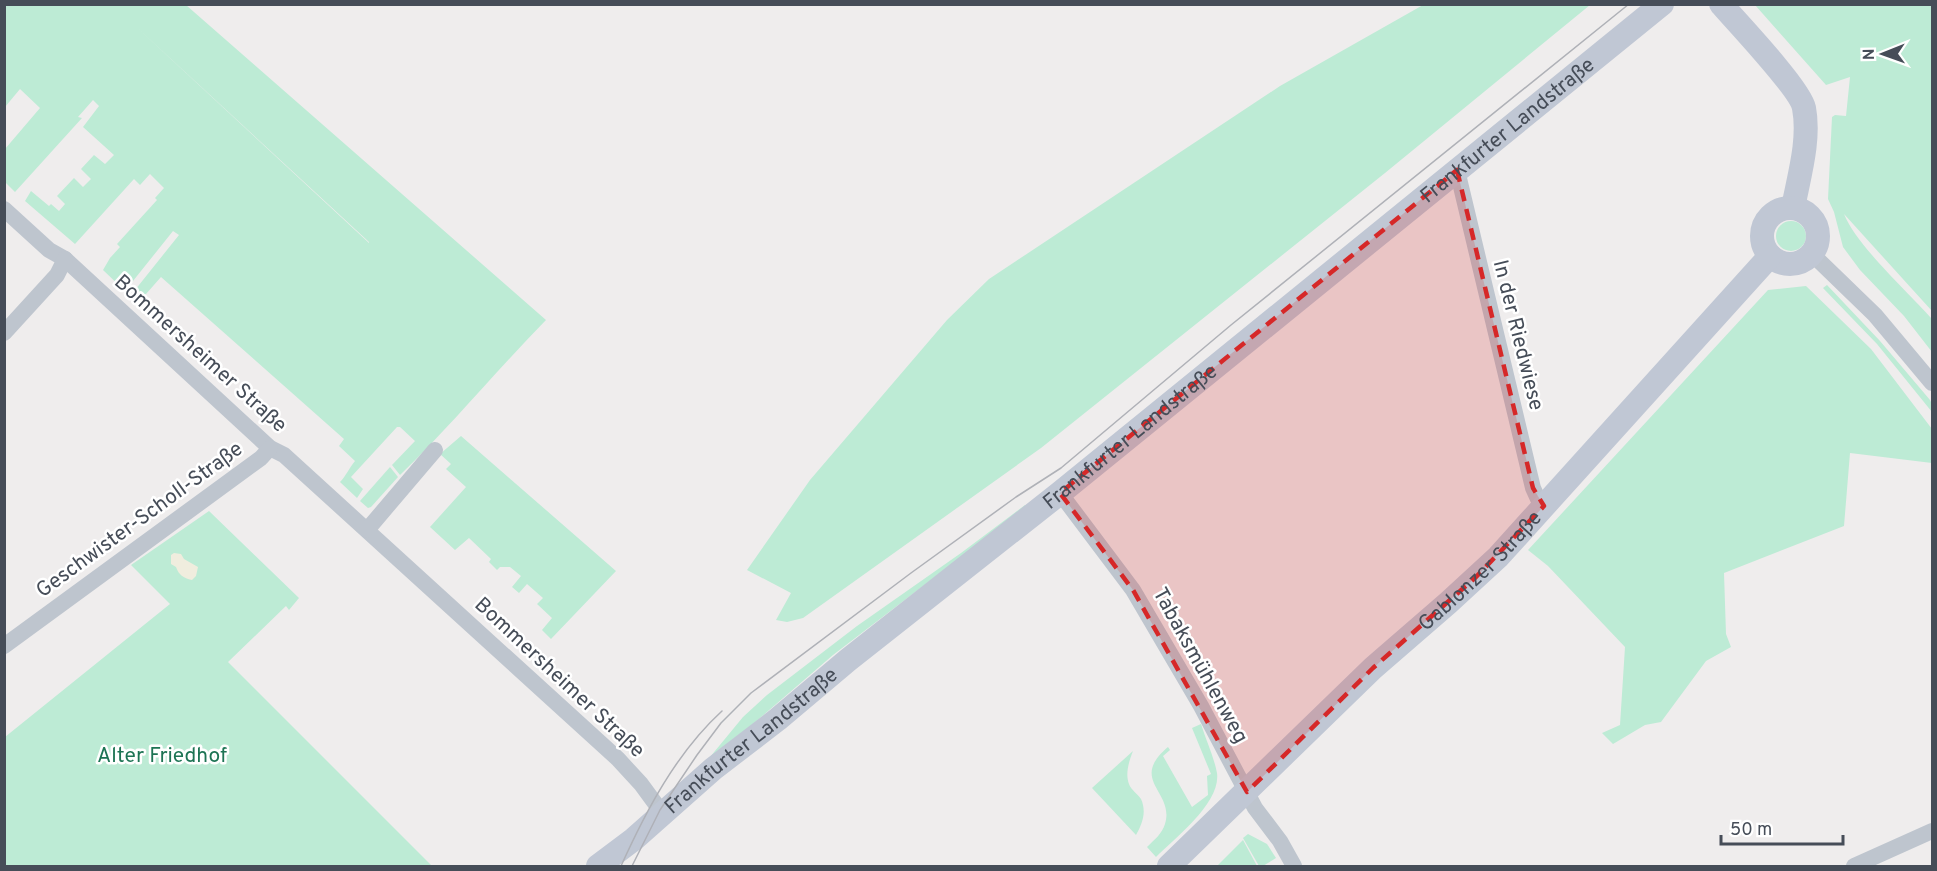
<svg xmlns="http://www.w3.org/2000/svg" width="1937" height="871" viewBox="0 0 1937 871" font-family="Overpass,sans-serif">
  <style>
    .green { fill: #bdebd5; fill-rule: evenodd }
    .sand { fill: #f0edde }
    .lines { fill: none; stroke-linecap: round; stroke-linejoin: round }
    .street { stroke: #bec5ce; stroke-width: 16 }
    .secondary { stroke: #c0c7d4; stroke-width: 24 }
    .tram { stroke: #afb1b7; stroke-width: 1.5 }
    .marked { fill: #d62828; fill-opacity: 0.2; stroke: #d62828; stroke-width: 4.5; stroke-dasharray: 12 8; stroke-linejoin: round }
    .labels { text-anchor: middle; stroke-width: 5; stroke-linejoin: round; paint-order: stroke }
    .street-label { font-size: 21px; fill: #464d58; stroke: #fff }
    .park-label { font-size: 21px; fill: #1d7454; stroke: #fff }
  </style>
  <rect width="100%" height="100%" fill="#efeded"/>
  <!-- green -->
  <g class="green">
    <path d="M5 5H186L546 320C496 371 451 426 400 475L392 465 415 441 400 427H397L351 477 363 489 357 498 340 482C346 476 349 468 355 461L339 446 344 439 161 277 146 294 137 300 131 295 179 235 173 231 125 291 103 270 110 258 120 247 117 244 157 200 155 198 164 188 150 174 140 185 134 179 75 244 25 201 31 191 49 206 51 204 59 211 65 204 57 196 74 178 83 187 91 179 81 169 94 155 105 164 114 155 83 127 99 106 93 100 78 117 82 118 15 192 5 182V149L40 108 20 89 5 107ZM131 22 369 242V243Z"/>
    <path d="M1423 5H1590L1385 173 1041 448 803 618 787 622 776 620 791 593 747 570 810 480 947 320 989 279 1280 86Z"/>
    <path d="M1755 5H1932V311L1844 214C1857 246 1908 292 1932 319V352L1904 316 1860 270 1843 247 1834 212 1828 199 1832 117 1835 115 1846 116 1850 77 1826 85Z"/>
    <circle cx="1791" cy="236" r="15"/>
    <path d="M1827 285 1880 341 1930 400 1932 404V412L1877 344 1823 288Z"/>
    <path d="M1806 286 1871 349 1932 429V463L1850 453 1844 526 1724 573 1726 634 1731 647 1706 661 1661 722 1645 725 1613 744 1602 733 1620 725 1625 647 1548 566 1528 550 1768 290Z"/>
    <path d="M461 436 616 571 551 639 542 630 552 618 537 604 543 598 527 584 519 593 512 587 521 576 510 567H500L497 570 489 562 491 559 469 538 455 550 430 527 466 487 446 469 451 464 440 454Z"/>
    <path d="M390 467 398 477 371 507 368 508 360 501Z"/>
    <path d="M1025 505V508L833 655 753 724 710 757 743 717 767 695 857 626 961 553Z"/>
    <path d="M209 511 299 598 289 610 286 606 228 662 432 866H5V737L170 604 131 565Z"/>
    <path d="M1201 724C1206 740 1214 757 1217 773 1221 803 1176 837 1156 857L1147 847C1154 840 1162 834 1165 824 1175 791 1128 781 1168 747L1170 750 1163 756 1192 807 1208 795 1207 776 1211 774 1192 728Z"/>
    <path d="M1133 751C1129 761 1125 774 1129 784 1131 790 1138 794 1141 799 1147 812 1142 824 1136 835L1092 788Z"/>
    <path d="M1248 834 1267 844 1276 858 1263 866H1259L1243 838Z"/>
    <path d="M1243 840 1257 866H1217Z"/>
  </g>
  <!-- sand -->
  <path class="sand" d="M174 553 181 554 184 559 198 567 196 576 192 580C183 578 179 575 176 567L171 564V555Z"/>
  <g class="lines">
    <!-- street -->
    <g class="street">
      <path d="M1457 170 1533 488 1538 499 1544 506"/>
      <path d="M4 209 49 250 65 259 270 448 284 455 618 759 641 784 663 814"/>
      <path d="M1812 254 1875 315 1932 383"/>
      <path d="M4 333 57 275 65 259"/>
      <path d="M1060 493 1133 590 1201 706 1255 808 1280 841 1294 866"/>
      <path d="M367 530 435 450"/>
      <path d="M4 646 261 458 270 448"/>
      <path d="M1854 866 1932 831"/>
    </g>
    <!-- secondary -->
    <g class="secondary">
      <path d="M1721 4C1737 22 1801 90 1804 108 1810 140 1799 176 1793 208"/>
      <circle cx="1790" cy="236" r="28"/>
      <path id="s1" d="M598 866 634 839 713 769 778 719 848 660 1060 493 1662 4"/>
      <path id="s2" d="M1169 866 1373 668 1448 603 1498 557 1770 256"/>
    </g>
    <!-- tram -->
    <g class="tram">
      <path d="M621 866C646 811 676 753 722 711"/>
      <path d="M632 866 660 810 697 755 721 723 751 693 911 573 1016 497 1061 468 1231 325 1629 4"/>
    </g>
  </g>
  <!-- marked area -->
  <path class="marked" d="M1457 170 1533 488 1544 506 1476 577 1373 668 1247 792 1133 590 1060 493Z"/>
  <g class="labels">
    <!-- street labels -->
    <g class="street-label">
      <text dy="7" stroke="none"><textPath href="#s1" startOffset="1170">Frankfurter Landstraße</textPath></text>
      <text transform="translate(1519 335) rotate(76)" y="7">In der Riedwiese</text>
      <text transform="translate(201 353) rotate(42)" y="7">Bommersheimer Straße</text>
      <text dy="7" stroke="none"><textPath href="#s1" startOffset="684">Frankfurter Landstraße</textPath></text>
      <text transform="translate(139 519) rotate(-36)" y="7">Geschwister-Scholl-Straße</text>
      <text dy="7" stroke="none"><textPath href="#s2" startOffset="429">Gablonzer Straße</textPath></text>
      <text transform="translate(1201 665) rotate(61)" y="7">Tabaksmühlenweg</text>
      <text transform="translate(560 677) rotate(43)" y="7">Bommersheimer Straße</text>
      <text dy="7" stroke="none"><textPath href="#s1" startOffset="198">Frankfurter Landstraße</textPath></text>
    </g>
    <!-- park labels -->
    <g class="park-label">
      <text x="162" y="762">Alter Friedhof</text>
    </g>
  </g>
  <!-- border -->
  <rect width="1937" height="871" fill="none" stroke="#464d58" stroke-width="12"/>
  <!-- north arrow -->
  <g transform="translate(1883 54) rotate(269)" stroke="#ffffff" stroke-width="4.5" paint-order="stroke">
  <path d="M0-4.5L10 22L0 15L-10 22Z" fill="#464d58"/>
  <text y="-9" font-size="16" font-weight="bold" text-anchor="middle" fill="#464d58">N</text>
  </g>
  <!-- scale -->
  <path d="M1721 835v9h122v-9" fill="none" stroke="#464d58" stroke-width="3"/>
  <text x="1730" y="835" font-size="18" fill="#464d58" stroke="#ffffff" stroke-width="4.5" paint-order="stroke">50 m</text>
</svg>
